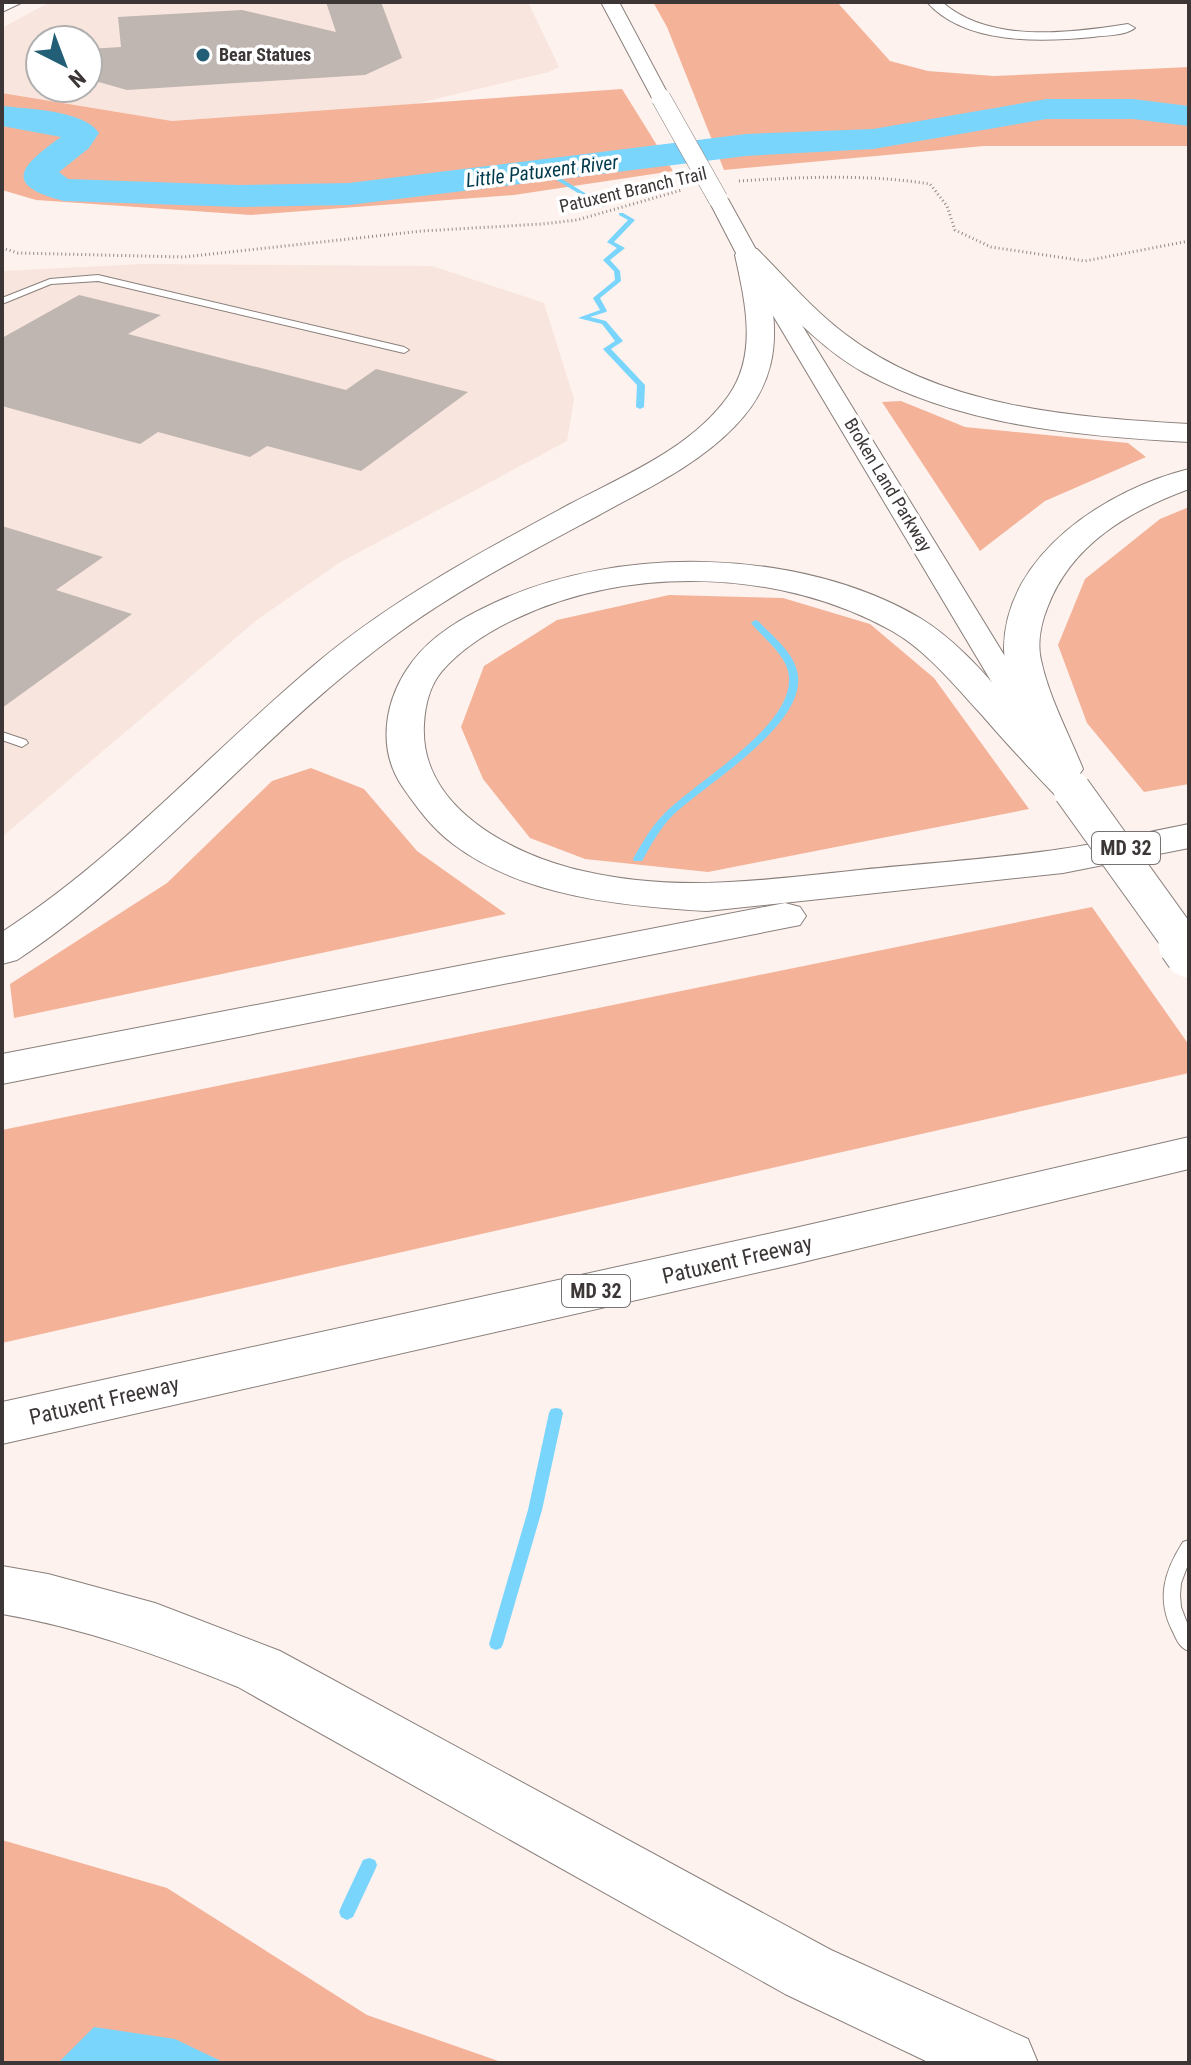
<svg xmlns="http://www.w3.org/2000/svg" width="1191" height="2065" viewBox="0 0 1191 2065" font-family="'Roboto Condensed',sans-serif">
  <style>
    .built { fill: #f8e5de; fill-rule: evenodd }
    .green { fill: #f4b399 }
    .water { fill: #79d5fc }
    .lines { fill: none; stroke-linecap: round; stroke-linejoin: round }
    .stream { fill: #79d5fc; fill-rule: evenodd }
    .river { fill: #79d5fc; fill-rule: evenodd }
    .building { fill: #bfb5b1 }
    .service-casing { stroke: #897f7b; stroke-width: 2 }
    .minor-casing { stroke: #897f7b; stroke-width: 2 }
    .tertiary-casing { stroke: #897f7b; stroke-width: 2 }
    .motorway-casing { stroke: #897f7b; stroke-width: 2 }
    .path { stroke: #938b89; stroke-width: 3; stroke-dasharray: 1 3; stroke-linecap: butt }
    .service { fill: #fff; fill-rule: evenodd }
    .minor { fill: #fff; fill-rule: evenodd }
    .tertiary { fill: #fff; fill-rule: evenodd }
    .motorway { fill: #fff; fill-rule: evenodd }
    .tertiary-bridge-casing { stroke: #897f7b; stroke-width: 20; stroke-linecap: butt }
    .primary-bridge-far1-casing { stroke: #897f7b; stroke-width: 39; stroke-linecap: butt }
    .primary-bridge-casing { stroke: #897f7b; stroke-width: 49; stroke-linecap: butt }
    .tertiary-bridge { stroke: #fff; stroke-width: 19 }
    .primary-bridge-far1 { stroke: #fff; stroke-width: 37 }
    .primary-bridge { stroke: #fff; stroke-width: 47 }
    .poi-dot { fill: #225f76; stroke: #fff; stroke-width: 3 }
    .labels { text-anchor: middle; stroke-width: 7; stroke-linejoin: round; paint-order: stroke }
    .far-poi-label { font-size: 18px; font-weight: bold; fill: #3c3736; stroke: #fff; text-anchor: start }
    .far-street-label { font-size: 18px; fill: #3c3736; stroke: #fff }
    .far-water-label { font-size: 20px; font-style: italic; fill: #003a4d; stroke: #fff }
    .shield { fill: #fff; stroke: #767372; stroke-width: 2 }
    .shield-label { font-size: 20px; font-weight: bold; fill: #3c3736 }
    .street-label { font-size: 22px; fill: #3c3736; stroke: #fff }
  </style>
  <rect width="100%" height="100%" fill="#fdf2ee"/>
  <!-- built -->
  <g class="built">
    <path d="M50 2H528L559 67 549 72 415 104 172 121 2 93V28ZM40 40H88V88H40Z"/>
    <path d="M143 264 432 266 544 303 574 399 567 441 339 563 258 619 2 837V271Z"/>
  </g>
  <!-- green -->
  <g class="green">
    <path d="M653 2H837L890 61 928 71 994 76 1189 67V146H984L724 170 667 27Z"/>
    <path d="M622 89 673 171 514 195 251 215 36 200 2 190V93L172 121Z"/>
    <path d="M901 401 965 427 1128 443 1146 457 1045 501 980 551 882 402Z"/>
    <path d="M1189 507V784L1144 792 1087 723 1058 645 1085 579 1160 519Z"/>
    <path d="M669 595 783 598 870 624 934 678 1029 809 708 872 585 859 530 838 483 779 461 727 484 666 557 620Z"/>
    <path d="M311 768 364 789 417 851 506 914 14 1018 10 984 167 883 272 781Z"/>
    <path d="M1092 907 1189 1045V1073L2 1343V1130Z"/>
    <path d="M2 1840 167 1888 367 2015 504 2063H2Z"/>
  </g>
  <!-- water -->
  <path class="water" d="M94 2027 175 2039 225 2063H58Z"/>
  <g class="lines">
    <!-- stream -->
    <g class="stream">
      <path d="M545 171H549L606 206 601 207 545 173Z"/>
      <path d="M619 213H623L635 220 614 242 625 248 610 260 620 271 621 281 600 298 607 311 606 312 590 317 606 321 623 341 611 349 645 385 644 407 640 409 636 407 637 385 603 349 615 341 602 324 578 318 600 310 593 298 615 280 614 271 603 260 617 248 607 242 628 220 619 215Z"/>
      <path d="M755 620 758 621C772 636 796 654 798 676 804 726 706 784 673 815 660 828 651 845 642 861H634L633 859C642 843 651 827 664 814 696 781 793 727 789 677 788 656 763 638 751 623Z"/>
      <path d="M556 1408 561 1409 563 1413 542 1510 503 1644 501 1648 496 1650 491 1648 489 1644 528 1510 549 1413 551 1409Z"/>
      <path d="M369 1858 375 1860 377 1865 375 1870 353 1917 347 1920 341 1917 339 1912 341 1907 363 1860Z"/>
    </g>
    <!-- river -->
    <path class="river" d="M1047 99H1133L1189 106V126L1133 119H1047L873 149 746 156 349 205 239 207 64 201C0 185 22 165 61 137L2 126V106C28 109 84 110 99 133L89 148 59 172 68 179 239 185 349 183 746 134 873 129Z"/>
  </g>
  <!-- building -->
  <g class="building">
    <path d="M326 2H381L402 58 365 75 127 90 88 79V49L121 47 118 17 242 10 336 32Z"/>
    <path d="M79 295 161 315 128 334 346 390 376 369 468 392 361 471 267 446 250 457 158 432 140 444 2 406V338Z"/>
    <path d="M2 526 103 557 56 590 132 614 2 708Z"/>
  </g>
  <g class="lines">
    <!-- service casing -->
    <g class="service-casing">
      <g id="service">
        <path d="M98 275 404 347 409 350 404 353 98 281 51 284 2 304V298L50 279Z"/>
        <path d="M2 732 26 740 28 743 22 747 2 740Z"/>
        <path d="M1189 1540V1562L1181 1583 1180 1595 1181 1607 1189 1628V1651C1180 1648 1177 1641 1173 1632 1156 1599 1164 1572 1183 1542Z"/>
      </g>
    </g>
    <!-- minor casing -->
    <g class="minor-casing">
      <path id="minor" d="M927 2H942C990 44 1070 33 1128 24L1135 28C1125 36 1106 35 1093 37 1041 42 965 45 927 2Z"/>
    </g>
    <!-- tertiary casing -->
    <g class="tertiary-casing">
      <g id="tertiary">
        <path d="M2 2H23L2 12Z"/>
        <path d="M601 2H619L670 98 668 102 661 104 652 98Z"/>
        <path d="M718 193 728 199 759 255 1055 738 1051 744 1040 747 1029 744 1025 738 737 255 708 199Z"/>
      </g>
    </g>
    <!-- motorway casing -->
    <g class="motorway-casing">
      <g id="motorway">
        <path d="M748 247 757 249C786 278 813 310 845 334 942 408 1071 417 1189 424V442C1079 436 961 426 863 372 827 352 798 322 770 293 780 345 773 387 735 426 698 465 646 489 599 515 530 552 460 588 397 634 261 733 158 866 17 960L2 964V932C120 856 212 750 319 661 396 597 483 551 570 504 625 475 692 448 729 395 758 353 745 301 735 255L739 249Z"/>
        <path d="M1189 469V489C1129 511 1072 544 1048 606 1041 623 1037 643 1041 660 1049 698 1069 734 1083 769L1079 775 1091 790 1086 798 1072 802 1058 798C1032 771 1006 743 981 714 954 685 927 651 892 631 782 569 629 564 515 619 488 632 462 648 442 671 430 685 425 705 424 724 419 808 513 855 583 871 677 893 765 880 859 870 926 863 994 859 1061 849 1104 843 1147 832 1189 824V848L1063 873 707 911C623 906 523 897 453 844 432 828 417 808 402 786 376 747 385 698 412 662 433 634 464 617 494 603 619 544 801 548 920 618 961 643 992 683 1024 718 1016 696 1004 672 1004 648 1005 554 1108 489 1189 469Z"/>
        <path d="M785 903 800 907 806 916 800 925 2 1084V1054Z"/>
        <path d="M1189 1137V1169L795 1264 2 1444V1402L795 1228Z"/>
        <path d="M2 1566 48 1574 155 1603 280 1651 831 1950 1028 2039 1038 2063H930L785 1994 238 1687C161 1656 84 1628 2 1614Z"/>
      </g>
    </g>
    <!-- path -->
    <g class="path">
      <path d="M739 181C802 177 868 174 930 184L947 206 955 230 991 247 1085 261 1189 241"/>
      <path d="M2 248 18 253 184 257 422 231 542 224 577 220 682 190"/>
    </g>
    <!-- service -->
    <use href="#service" class="service"/>
    <!-- minor -->
    <use href="#minor" class="minor"/>
    <!-- tertiary -->
    <use href="#tertiary" class="tertiary"/>
    <!-- motorway -->
    <use href="#motorway" class="motorway"/>
    <!-- tertiary-bridge casing -->
    <g class="tertiary-bridge-casing">
      <path id="tertiary-bridge" d="M661 98 718 199"/>
    </g>
    <!-- primary-bridge-far1 casing -->
    <g class="primary-bridge-far1-casing">
      <path id="primary-bridge-far1" d="M1072 790 1184 946"/>
    </g>
    <!-- primary-bridge casing -->
    <g class="primary-bridge-casing">
      <path id="primary-bridge" d="M1182 944 1189 954"/>
    </g>
    <!-- tertiary-bridge -->
    <use href="#tertiary-bridge" class="tertiary-bridge"/>
    <!-- primary-bridge-far1 -->
    <use href="#primary-bridge-far1" class="primary-bridge-far1"/>
    <!-- primary-bridge -->
    <use href="#primary-bridge" class="primary-bridge"/>
  </g>
  <!-- markers -->
  <circle class="poi-dot" cx="203" cy="55" r="8"/>
  <g class="labels">
    <!-- far-poi labels -->
    <g class="far-poi-label">
      <text x="219" y="61">Bear Statues</text>
    </g>
    <!-- far-street labels -->
    <g class="far-street-label">
      <text transform="translate(633 190) rotate(-13)" y="6">Patuxent Branch Trail</text>
      <text transform="translate(888 485) rotate(59)" y="6">Broken Land Parkway</text>
    </g>
    <!-- far-water labels -->
    <g class="far-water-label">
      <text transform="translate(542 171) rotate(-7)" y="7">Little Patuxent River</text>
    </g>
    <!-- shield labels -->
    <g class="shield">
      <rect x="1092" y="832" width="68" height="32" rx="6"/>
      <rect x="562" y="1275" width="68" height="32" rx="6"/>
    </g>
    <g class="shield-label">
      <text x="1126" y="855">MD 32</text>
      <text x="596" y="1298">MD 32</text>
    </g>
    <!-- street labels -->
    <g class="street-label">
      <text transform="translate(737 1259) rotate(-13)" y="8">Patuxent Freeway</text>
      <text transform="translate(104 1400) rotate(-13)" y="8">Patuxent Freeway</text>
    </g>
  </g>
  <!-- border -->
  <rect width="1191" height="2065" fill="none" stroke="#3c3736" stroke-width="8"/>
  <!-- north arrow -->
  <g transform="translate(64 64) rotate(138)"><circle r="38" fill="#ffffff" stroke="#b1afaf" stroke-width="2"/>
  <path d="M0-6L14 30L0 20L-14 30Z" fill="#225f76"/>
  <text y="-12" font-size="22" font-weight="bold" text-anchor="middle" fill="#3c3736">N</text>
  </g>
</svg>
